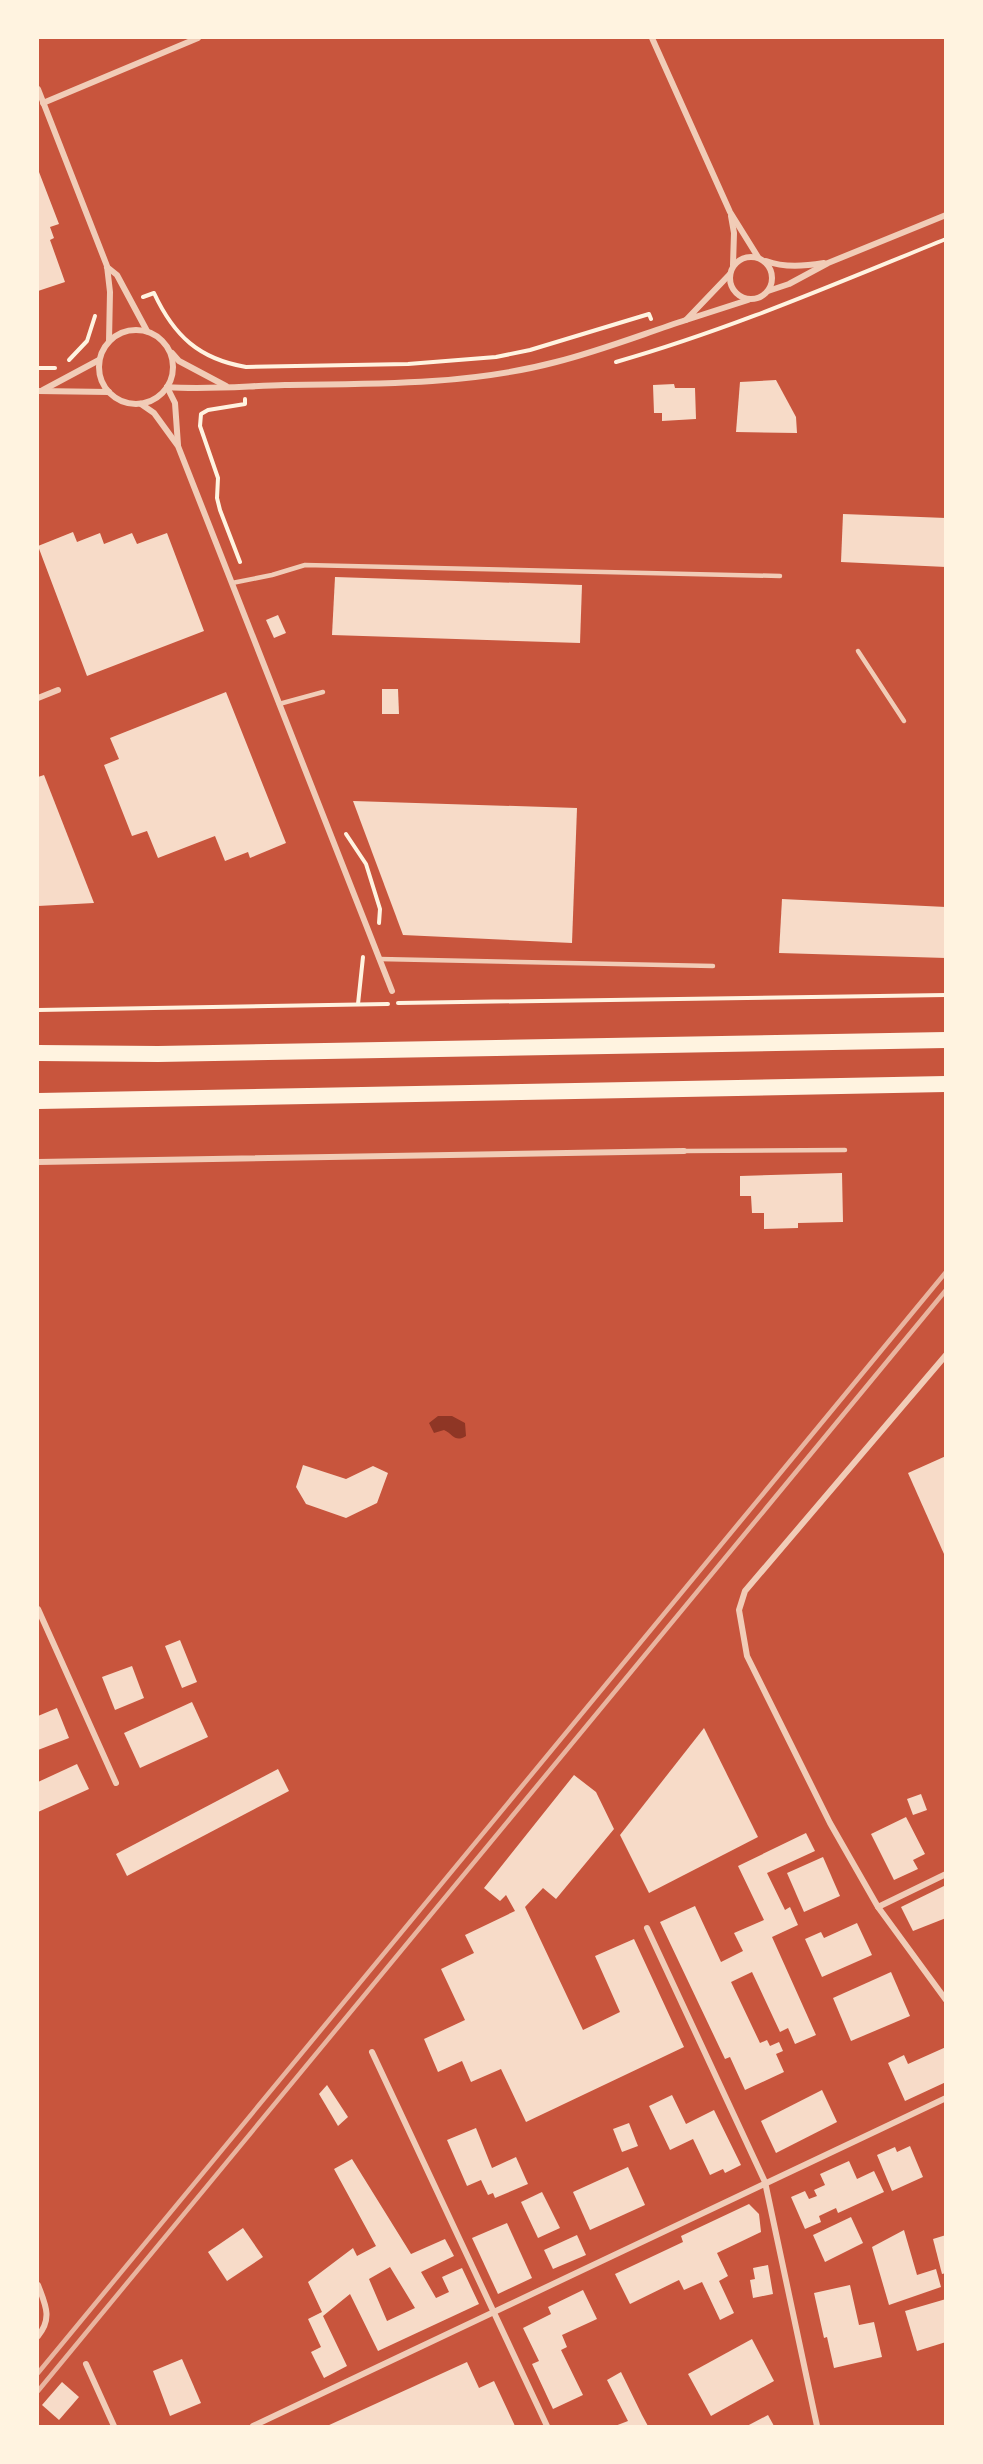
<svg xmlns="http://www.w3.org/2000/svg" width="983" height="2464" viewBox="0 0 983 2464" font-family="'Open Sans',sans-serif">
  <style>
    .water { fill: #8f3625 }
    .building { fill: #f7dbc8; fill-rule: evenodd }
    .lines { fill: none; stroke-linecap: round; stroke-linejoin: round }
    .path { stroke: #fff3e0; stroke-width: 4 }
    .service { stroke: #f1ccb7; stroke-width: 4.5 }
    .minor { stroke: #f1ccb7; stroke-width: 6 }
    .trunk { stroke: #fff3e0; stroke-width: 16 }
    .rail { stroke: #e9b49f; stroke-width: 4.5 }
  </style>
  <rect width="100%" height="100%" fill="#c8553d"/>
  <!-- water -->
  <path class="water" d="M438 1416H452L465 1423 466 1436C455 1443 453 1434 444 1430L434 1433 429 1423Z"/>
  <!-- building -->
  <g class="building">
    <path d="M39 172 59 224 50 227 54 238 50 240 65 282 38 291Z"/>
    <path d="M776 380 796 417 797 433 736 432 740 382Z"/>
    <path d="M674 384 675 388H695L696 419 662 421V413H654L653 385Z"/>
    <path d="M843 514 946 518V567L841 562Z"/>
    <path d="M73 532 77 542 100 533 104 544 132 533 137 544 167 533 204 631 87 676 38 546Z"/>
    <path d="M335 577 582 585 580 643 332 635Z"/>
    <path d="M278 615 286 633 274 638 266 620Z"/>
    <path d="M382 689H398L399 714H382Z"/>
    <path d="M226 692 286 843 250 858 248 852 225 861 215 836 158 858 147 831 132 836 104 765 119 759 110 738Z"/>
    <path d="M44 775 94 903 38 906V777Z"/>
    <path d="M353 801 577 808 572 943 403 935Z"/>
    <path d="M782 899 946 907V958L779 953Z"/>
    <path d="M842 1173 843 1222 798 1223V1228L764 1229V1213H752L751 1196H740V1176Z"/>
    <path d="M946 1456V1553L944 1554 908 1473Z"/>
    <path d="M303 1465 346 1479 373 1466 388 1473 377 1503 346 1518 306 1504 296 1487Z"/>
    <path d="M180 1640 197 1682 182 1688 165 1646Z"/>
    <path d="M132 1666 144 1698 115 1710 102 1677Z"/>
    <path d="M192 1702 208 1737 140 1768 124 1733Z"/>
    <path d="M57 1708 69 1738 38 1750V1716Z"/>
    <path d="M704 1728 758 1837 649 1893 620 1835Z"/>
    <path d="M77 1764 89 1789 38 1812V1782Z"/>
    <path d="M278 1769 289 1791 127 1876 116 1854Z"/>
    <path d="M574 1775 596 1792 614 1829 556 1899 543 1888 525 1907 583 2030 620 2012 595 1956 634 1939 684 2047 526 2122 501 2069 471 2082 462 2061 438 2072 424 2039 465 2020 441 1969 474 1953 465 1935 515 1911 506 1895 500 1901 484 1888Z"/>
    <path d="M921 1794 927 1810 913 1815 907 1799Z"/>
    <path d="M906 1817 925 1854 913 1860 918 1869 894 1880 871 1834Z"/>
    <path d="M806 1833 815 1851 767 1873 785 1910 790 1907 798 1925 772 1937 816 2035 795 2044 788 2028 780 2032 752 1972 731 1982 760 2043 767 2040 770 2046 779 2042 783 2051 776 2054 784 2072 745 2090 730 2057 725 2059 660 1922 695 1906 721 1962 743 1951 734 1933 764 1920 738 1866Z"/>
    <path d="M823 1857 840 1896 804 1912 787 1873Z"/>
    <path d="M946 1885V1918L913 1931 901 1907Z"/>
    <path d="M857 1923 872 1955 822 1977 805 1939 821 1932 824 1938Z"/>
    <path d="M891 1972 910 2016 851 2041 833 1998Z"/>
    <path d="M946 2047V2082L905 2101 888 2063 904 2055 908 2064Z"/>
    <path d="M327 2085 348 2117 338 2126 319 2094Z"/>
    <path d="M822 2090 837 2122 776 2153 761 2121Z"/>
    <path d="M672 2095 686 2124 714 2110 741 2165 725 2173 723 2169 710 2175 693 2139 670 2150 649 2106Z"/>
    <path d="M629 2123 638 2146 622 2152 613 2129Z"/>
    <path d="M476 2128 492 2168 516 2157 528 2184 495 2198 493 2193 488 2195 481 2180 467 2186 447 2140Z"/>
    <path d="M910 2146 923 2177 892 2191 877 2155 895 2147 897 2152Z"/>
    <path d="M352 2159 411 2254 445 2239 454 2256 421 2272 436 2298 449 2292 442 2277 462 2268 479 2304 378 2351 350 2294 323 2316 347 2366 324 2378 311 2352 321 2347 308 2319 322 2312 308 2282 353 2248 357 2256 376 2246 334 2169ZM390 2267 415 2308 387 2321 369 2279Z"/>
    <path d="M849 2161 857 2179 874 2171 884 2192 838 2213 836 2208 819 2216 821 2222 805 2229 791 2197 805 2191 809 2199 817 2196 814 2190 825 2185 820 2174Z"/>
    <path d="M628 2167 645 2205 590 2230 573 2192Z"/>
    <path d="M542 2192 560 2228 538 2238 521 2202Z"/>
    <path d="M749 2204 759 2214 761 2232 717 2253 728 2276 719 2281 734 2313 720 2320 702 2282 684 2290 679 2280 630 2304 615 2274 683 2242 681 2236Z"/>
    <path d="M851 2217 863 2243 825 2262 813 2235Z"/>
    <path d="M507 2223 532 2278 498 2294 472 2238Z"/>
    <path d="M243 2228 263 2257 227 2281 208 2252Z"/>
    <path d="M904 2230 917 2275 936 2269 941 2287 889 2305 872 2247Z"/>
    <path d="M577 2235 586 2255 553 2269 544 2250Z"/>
    <path d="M946 2235V2273L942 2274 933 2239Z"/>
    <path d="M768 2265 773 2294 753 2298 750 2280 755 2279 753 2268Z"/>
    <path d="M850 2285 859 2325 874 2322 882 2357 834 2368 827 2337 824 2338 814 2293Z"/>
    <path d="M583 2290 597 2319 562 2335 567 2347 561 2350 583 2395 553 2409 532 2364 539 2361 523 2328 551 2314 548 2307Z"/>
    <path d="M946 2299V2342L917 2351 905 2311Z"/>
    <path d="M752 2339 774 2381 711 2416 688 2374Z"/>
    <path d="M182 2359 201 2403 170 2416 153 2371Z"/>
    <path d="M467 2362 479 2388 494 2381 515 2426H327Z"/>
    <path d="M621 2372 642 2415 648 2426H615L628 2421 607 2380Z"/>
    <path d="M62 2382 79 2397 59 2420 42 2405Z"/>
    <path d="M768 2415 774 2426H747Z"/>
  </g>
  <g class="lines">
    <!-- path -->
    <g class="path">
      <path d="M143 297 154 293C174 336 199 359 246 367L408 364 496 357 530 350 649 314 651 319"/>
      <path d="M69 360 87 341 95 316"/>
      <path d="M616 362C729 330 837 283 946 239"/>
      <path d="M38 368H55"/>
      <path d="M240 562 220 510 217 498 218 478 200 426 201 414 208 410 245 404V399"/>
      <path d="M346 834 366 864 380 909 379 923"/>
      <path d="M398 1003 946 995"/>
      <path d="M358 1004 363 957"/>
      <path d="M38 1010 388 1004"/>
    </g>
    <!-- service -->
    <g class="service">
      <path d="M232 583 272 575 305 565 780 576"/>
      <path d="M858 651 904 721"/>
      <path d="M279 704 323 692"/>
      <path d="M379 959 713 966"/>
      <path d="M684 1151 845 1150"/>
    </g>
    <!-- minor -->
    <g class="minor">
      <path d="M652 38 730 212 758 257"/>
      <path d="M38 89 107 266 110 292 109 341"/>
      <path d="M43 103 198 38"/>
      <path d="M731 216 734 233 733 265"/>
      <circle cx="751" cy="278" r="21"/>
      <path d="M766 261C785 268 805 266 824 263"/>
      <path d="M107 267 117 275 147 331"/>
      <path d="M730 274 686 320 748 300"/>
      <path d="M768 291 789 284 828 263 946 215"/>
      <circle cx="136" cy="367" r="37"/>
      <path d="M172 353 179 361 226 386"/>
      <path d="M167 387C207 390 245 386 285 385 375 384 469 385 556 362 600 351 643 334 686 320"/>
      <path d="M167 387 175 403 178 445"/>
      <path d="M43 390 99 360"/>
      <path d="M38 391 109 392"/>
      <path d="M141 404 154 413 178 446 392 991"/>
      <path d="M38 698 58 690"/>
      <path d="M38 1162 684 1151"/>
      <path d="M946 1355 745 1591 739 1610 747 1656 830 1823 878 1907 946 2000"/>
      <path d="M38 1609 116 1783"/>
      <path d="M878 1907 946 1874"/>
      <path d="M647 1928 765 2182 817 2426"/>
      <path d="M372 2052 547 2426"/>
      <path d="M38 2285C45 2304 53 2318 38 2336"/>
      <path d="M86 2364 114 2426"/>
      <path d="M253 2426 946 2098"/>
    </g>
    <!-- trunk -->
    <g class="trunk">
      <path d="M38 1053 158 1054 946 1040"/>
      <path d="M38 1101 946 1084"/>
    </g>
    <!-- rail -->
    <g class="rail">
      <path d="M38 2373 946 1272"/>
      <path d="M38 2391 946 1290"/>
    </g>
  </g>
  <!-- border -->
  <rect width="983" height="2464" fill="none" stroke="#fff3e0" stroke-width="78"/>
</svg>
